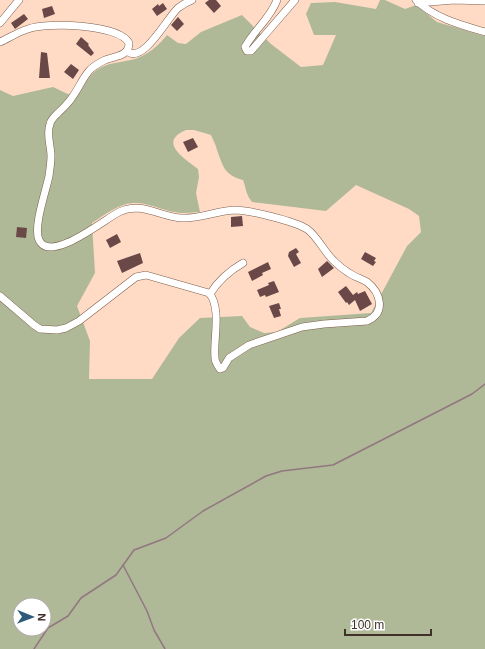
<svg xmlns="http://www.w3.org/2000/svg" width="485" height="649" viewBox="0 0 485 649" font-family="Helvetica,sans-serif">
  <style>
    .forest { fill: #afb997; fill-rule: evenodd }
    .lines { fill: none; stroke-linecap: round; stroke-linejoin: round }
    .stream { stroke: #927680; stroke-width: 1.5 }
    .building { fill: #6b4848 }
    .minor-casing { stroke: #7d5e4c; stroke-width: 8 }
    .minor { stroke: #fff; stroke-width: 7 }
  </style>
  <rect width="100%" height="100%" fill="#ffdbc6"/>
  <!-- forest -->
  <path class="forest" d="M380 0H385L405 9 416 5 437 22 484 36 485 30V649H0V90L13 96 53 87 70 95 77 96C83 88 89 75 98 69 111 61 127 63 140 57 151 52 160 44 167 35L178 43 186 44 201 32 242 15 271 44 301 67 323 65 336 35H314L306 14 311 3 335 2 376 9ZM186 130H194L211 135C213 140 216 145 217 150 223 166 224 175 243 180 246 188 246 195 252 202L326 211 356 185 409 209 419 216 421 232 407 246 371 313 300 318 277 332 264 333 250 327 242 316 200 318 179 338 152 379H89L90 341 77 306 95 273 92 223C104 215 118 204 133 203 148 202 161 210 175 212 183 214 192 212 200 212L196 193 199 177 198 169C185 159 157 142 186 130ZM20 605H44V629H20Z"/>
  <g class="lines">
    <!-- stream -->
    <g class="stream">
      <path d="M123 565 147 611 154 630 165 649"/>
      <path d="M34 649 48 628 68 616 81 598 116 575 134 550 166 538 203 511 266 476 282 471 333 465 472 394 485 384"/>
    </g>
  </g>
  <!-- building -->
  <g class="building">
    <path d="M209 0H216L221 6 214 13 205 3Z"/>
    <path d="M163 3 167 9 157 16 152 9 158 4 159 6Z"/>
    <path d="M52 6 55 14 44 18 42 9Z"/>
    <path d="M24 14 28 19 15 29 11 23Z"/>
    <path d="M178 17 184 24 177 31 171 25Z"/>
    <path d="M81 37 89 44 88 45 94 53 91 56 76 44Z"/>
    <path d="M41 52 47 53 50 78H39Z"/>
    <path d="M71 64 79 70 73 79 64 72Z"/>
    <path d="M193 138 198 147 188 152 183 142Z"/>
    <path d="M242 216 243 226 231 227V217Z"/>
    <path d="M17 227 27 228 26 238 16 237Z"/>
    <path d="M117 234 121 242 110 248 106 240Z"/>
    <path d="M296 248 299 252 296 254 301 263 294 267 288 256 289 252Z"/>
    <path d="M365 252 376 258 374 261 376 262 373 266 361 259Z"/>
    <path d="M140 253 143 263 122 273 117 261Z"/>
    <path d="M327 261 334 268 322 277 318 269Z"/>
    <path d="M268 262 271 269 262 273 263 275 252 281 248 272Z"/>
    <path d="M274 281 279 292 266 297 265 295 260 297 257 290 269 285 268 283Z"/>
    <path d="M346 286 353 295 357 292 358 294 365 291 372 304 360 311 355 300 349 305 347 302 346 303 338 292Z"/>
    <path d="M279 303 281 309H279L281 316 274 318 269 306Z"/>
  </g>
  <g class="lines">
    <!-- minor casing -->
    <g class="minor-casing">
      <g id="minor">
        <path d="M277 0C270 19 254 30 245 47L247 51H251L295 0"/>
        <path d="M416 0C434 18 461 25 485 32"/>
        <path d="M418 3 454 0 485 1"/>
        <path d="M0 23 19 0"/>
        <path d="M0 42C9 38 18 32 28 29 47 22 119 24 129 43 129 57 114 56 105 60 99 63 92 67 89 71 82 79 79 88 73 96 69 103 63 108 58 113 55 116 51 119 50 124 46 134 51 146 51 156 51 162 50 169 49 176 46 191 33 227 39 240 50 264 105 219 119 212 141 201 160 217 182 218 199 219 216 211 234 210 249 210 294 221 307 229 318 237 324 252 334 261 339 266 344 270 349 273 355 277 362 279 367 282 381 293 386 313 367 321L324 324 302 327 249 345 229 358 223 368 220 369C218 366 215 362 215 358 213 340 222 308 209 293L146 275 136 277 79 321 66 328 57 330 40 329 34 325 0 296"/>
        <path d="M127 51C143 65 167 18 178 8 182 5 187 2 192 0"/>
        <path d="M210 294C218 281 229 271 243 263"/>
      </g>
    </g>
    <!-- minor -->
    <use href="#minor" class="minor"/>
  </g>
  <!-- north arrow -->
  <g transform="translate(32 617) rotate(91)"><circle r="19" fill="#ffffff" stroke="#b2ada9"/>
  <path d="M0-3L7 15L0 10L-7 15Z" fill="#2d5a7a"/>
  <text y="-6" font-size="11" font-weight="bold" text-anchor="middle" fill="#3f3129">N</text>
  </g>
  <!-- scale -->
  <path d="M345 629v6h86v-6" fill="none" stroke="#3f3129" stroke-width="2"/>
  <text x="351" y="629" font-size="12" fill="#3f3129" stroke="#ffffff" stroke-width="3" paint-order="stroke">100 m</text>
</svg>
